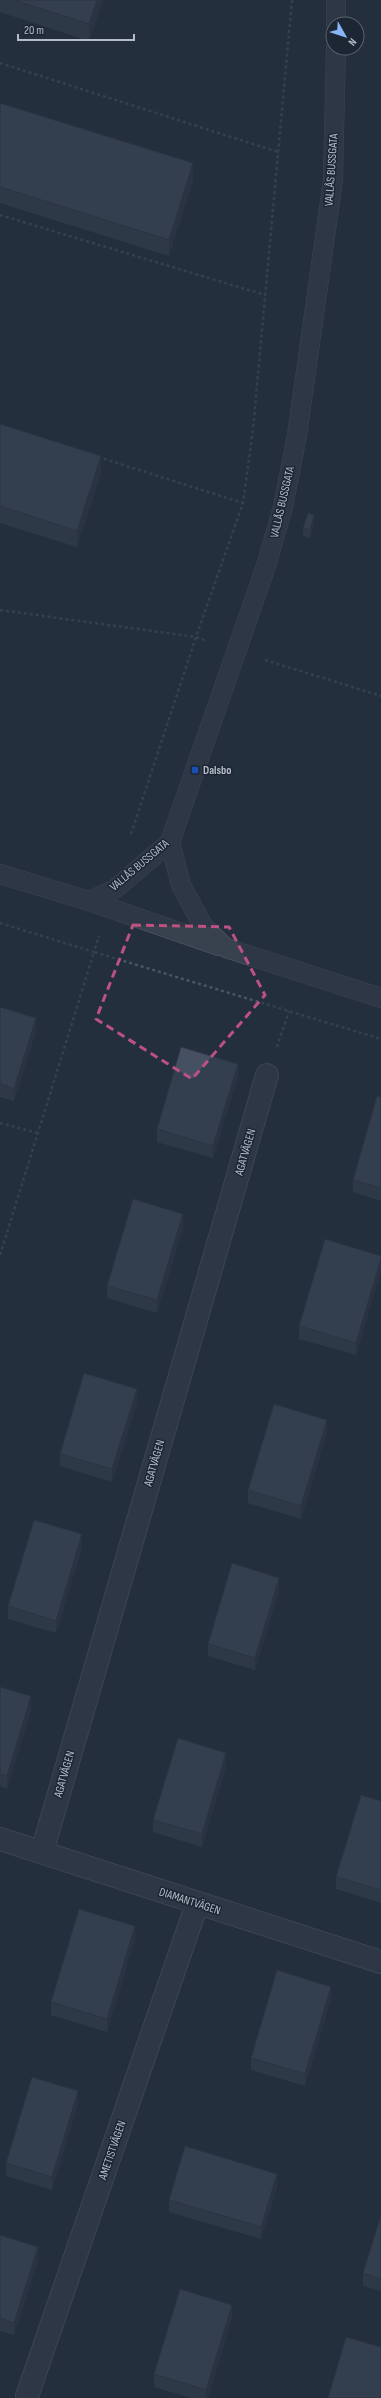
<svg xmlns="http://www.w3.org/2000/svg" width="381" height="2398" viewBox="0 0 381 2398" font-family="'Sofia Sans Condensed',sans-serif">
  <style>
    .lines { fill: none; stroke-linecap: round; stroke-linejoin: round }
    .service-casing { stroke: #565f6c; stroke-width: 20 }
    .minor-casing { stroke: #565f6c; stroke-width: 24 }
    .path { stroke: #44595c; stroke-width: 2.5; stroke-dasharray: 3 3; stroke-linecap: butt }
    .service { stroke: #38414e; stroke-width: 19 }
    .minor { stroke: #38414e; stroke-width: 22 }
    .wall { fill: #3b4654 }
    .shaded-wall { fill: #303945 }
    .building { fill: #455162; stroke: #303945 }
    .marked { fill: none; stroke: #bd5182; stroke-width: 3; stroke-dasharray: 8 5; stroke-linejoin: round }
    .transit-dot { fill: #1a4fb4; stroke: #1d2633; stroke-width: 1.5 }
    .labels { text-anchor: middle; stroke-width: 3; stroke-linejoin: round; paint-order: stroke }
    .street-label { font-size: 12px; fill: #b4bcc9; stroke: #1d2633 }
    .poi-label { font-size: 12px; font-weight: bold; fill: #b4bcc9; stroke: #1d2633; text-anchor: start }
  </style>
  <rect width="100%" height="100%" fill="#242f3e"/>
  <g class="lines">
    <!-- service casing -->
    <g class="service-casing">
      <g id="service">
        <path d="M336 0V24"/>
        <path d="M170 842 181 885 203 926 226 948 381 998"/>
        <path d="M0 874 89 901 219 946"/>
        <path d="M89 901 115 889 170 842 266 566 283 507 297 435 333 180 336 48"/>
      </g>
    </g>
    <!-- minor casing -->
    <g class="minor-casing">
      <g id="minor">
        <path d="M0 1839 381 1962"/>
        <path d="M42 1852 267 1075"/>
        <path d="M27 2396 197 1904"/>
      </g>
    </g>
    <!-- path -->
    <g class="path">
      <path d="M0 63 278 152"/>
      <path d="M0 215 265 295"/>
      <path d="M98 457 243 503"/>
      <path d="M0 610 196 637 207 641"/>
      <path d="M265 660 381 696"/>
      <path d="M131 834 196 637 243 503 253 429 292 0"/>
      <path d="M0 923 94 952 99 936"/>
      <path d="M277 1047 289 1011"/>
      <path d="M0 1123 37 1133"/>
      <path d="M0 1255 94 952 381 1039"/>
    </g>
    <!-- service -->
    <use href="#service" class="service"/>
    <!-- minor -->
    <use href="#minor" class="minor"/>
  </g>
  <!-- wall -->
  <g class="wall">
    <path d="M0 0H103L89 41 0 12Z"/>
    <path d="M0 103 193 180 169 256 0 203Z"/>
    <path d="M0 424 101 473 77 547 0 523Z"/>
    <path d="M314 522 310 538 303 536V528Z"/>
    <path d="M0 1007 36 1031 14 1101 0 1097Z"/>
    <path d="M238 1076 213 1158 157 1142V1129Z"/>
    <path d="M381 1097V1201L353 1192V1180Z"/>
    <path d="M183 1227 157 1313 107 1298V1286Z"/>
    <path d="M381 1256 356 1355 299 1339V1326Z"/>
    <path d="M137 1402 112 1482 60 1466V1454Z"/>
    <path d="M327 1432 301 1519 248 1503V1490Z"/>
    <path d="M82 1547 56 1633 8 1619V1606Z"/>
    <path d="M279 1590 255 1670 208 1656V1644Z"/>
    <path d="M0 1687 31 1709 7 1789 0 1786Z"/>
    <path d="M226 1766 202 1847 153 1832V1820Z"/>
    <path d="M381 1801V1903L336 1889V1877Z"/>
    <path d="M135 1938 107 2032 51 2015V2002Z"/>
    <path d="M331 1999 305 2086 251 2070V2058Z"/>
    <path d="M78 2103 52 2190 6 2176V2163Z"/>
    <path d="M277 2187 261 2239 169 2212V2200Z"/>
    <path d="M381 2215V2291L363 2286V2273Z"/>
    <path d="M0 2235 38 2260 14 2335 0 2331Z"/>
    <path d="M232 2317 208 2398H192L154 2387V2374Z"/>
  </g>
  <!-- shaded-wall -->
  <g class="shaded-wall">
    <path d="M97 0H103L89 41V24Z"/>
    <path d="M193 163V180L169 256V240Z"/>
    <path d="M101 456V473L77 547V531Z"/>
    <path d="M314 515V522L310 538V530Z"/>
    <path d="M36 1018V1031L14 1101V1089Z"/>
    <path d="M238 1064V1076L213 1158V1146Z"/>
    <path d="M183 1214V1227L157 1313V1300Z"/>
    <path d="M381 1259V1272L356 1355V1343Z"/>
    <path d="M137 1389V1402L112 1482V1469Z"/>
    <path d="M327 1420V1432L301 1519V1506Z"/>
    <path d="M82 1534V1547L56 1633V1621Z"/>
    <path d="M279 1578V1590L255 1670V1658Z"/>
    <path d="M31 1696V1709L7 1789V1776Z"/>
    <path d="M226 1753V1766L202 1847V1834Z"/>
    <path d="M135 1926V1938L107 2032V2019Z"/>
    <path d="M331 1987V1999L305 2086V2074Z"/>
    <path d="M78 2091V2103L52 2190V2177Z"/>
    <path d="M277 2174V2187L261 2239V2227Z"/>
    <path d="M38 2247V2260L14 2335V2323Z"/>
    <path d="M232 2305V2317L208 2398H206V2390Z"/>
  </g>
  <!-- building -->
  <g class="building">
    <path d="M14 0H97L89 24Z"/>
    <path d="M0 103 193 163 169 240 0 187Z"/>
    <path d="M0 424 101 456 77 531 0 506Z"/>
    <path d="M308 513 314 515 310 530 303 528Z"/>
    <path d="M0 1007 36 1018 14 1089 0 1084Z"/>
    <path d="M181 1047 238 1064 213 1146 157 1129Z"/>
    <path d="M377 1096 381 1097V1188L353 1180Z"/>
    <path d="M133 1199 183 1214 157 1300 107 1286Z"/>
    <path d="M325 1239 381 1256V1259L356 1343 299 1326Z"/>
    <path d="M84 1373 137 1389 112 1469 60 1454Z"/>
    <path d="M274 1404 327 1420 301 1506 248 1490Z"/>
    <path d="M34 1520 82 1534 56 1621 8 1606Z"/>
    <path d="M232 1563 279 1578 255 1658 208 1644Z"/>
    <path d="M0 1687 31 1696 7 1776 0 1774Z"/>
    <path d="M178 1738 226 1753 202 1834 153 1820Z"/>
    <path d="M361 1795 381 1801V1890L336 1877Z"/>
    <path d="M79 1909 135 1926 107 2019 51 2002Z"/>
    <path d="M277 1970 331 1987 305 2074 251 2058Z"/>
    <path d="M32 2077 78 2091 52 2177 6 2163Z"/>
    <path d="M185 2146 277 2174 261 2227 169 2200Z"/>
    <path d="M381 2215V2279L363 2273Z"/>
    <path d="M0 2235 38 2247 14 2323 0 2318Z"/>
    <path d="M180 2289 232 2305 206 2390 154 2374Z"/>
    <path d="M346 2337 381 2347V2398H328Z"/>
  </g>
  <!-- marked area -->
  <path d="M0 0H381V2398H0ZM133 925 229 927 265 995 192 1079 96 1019Z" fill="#242f3e" fill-opacity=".55" fill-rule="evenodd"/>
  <path class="marked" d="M133 925 229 927 265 995 192 1079 96 1019Z"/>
  <!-- markers -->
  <rect class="transit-dot" x="191" y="766" width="8" height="8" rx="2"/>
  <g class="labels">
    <!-- street labels -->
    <g class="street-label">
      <text transform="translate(331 170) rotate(-86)" y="4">VALLÅS BUSSGATA</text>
      <text transform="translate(282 502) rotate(-77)" y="4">VALLÅS BUSSGATA</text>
      <text transform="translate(139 865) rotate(-40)" y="4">VALLÅS BUSSGATA</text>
      <text transform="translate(245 1152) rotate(-74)" y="4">AGATVÄGEN</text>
      <text transform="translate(154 1463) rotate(-74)" y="4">AGATVÄGEN</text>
      <text transform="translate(64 1774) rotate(-74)" y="4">AGATVÄGEN</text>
      <text transform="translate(190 1901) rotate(18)" y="4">DIAMANTVÄGEN</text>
      <text transform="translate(112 2150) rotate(-71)" y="4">AMETISTVÄGEN</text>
    </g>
    <!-- poi labels -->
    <g class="poi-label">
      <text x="203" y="774">Dalsbo</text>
    </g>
  </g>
  <!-- north arrow -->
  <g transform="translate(345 36) rotate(129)"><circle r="19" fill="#1d2633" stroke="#59626f"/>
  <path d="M0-3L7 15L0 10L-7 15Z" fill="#8ab4f8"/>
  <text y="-6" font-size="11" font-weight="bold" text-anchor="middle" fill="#b4bcc9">N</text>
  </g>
  <!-- scale -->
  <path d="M18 34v6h116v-6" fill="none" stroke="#b4bcc9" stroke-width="2"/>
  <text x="24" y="34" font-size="12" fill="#b4bcc9" stroke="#1d2633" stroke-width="3" paint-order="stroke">20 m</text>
</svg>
